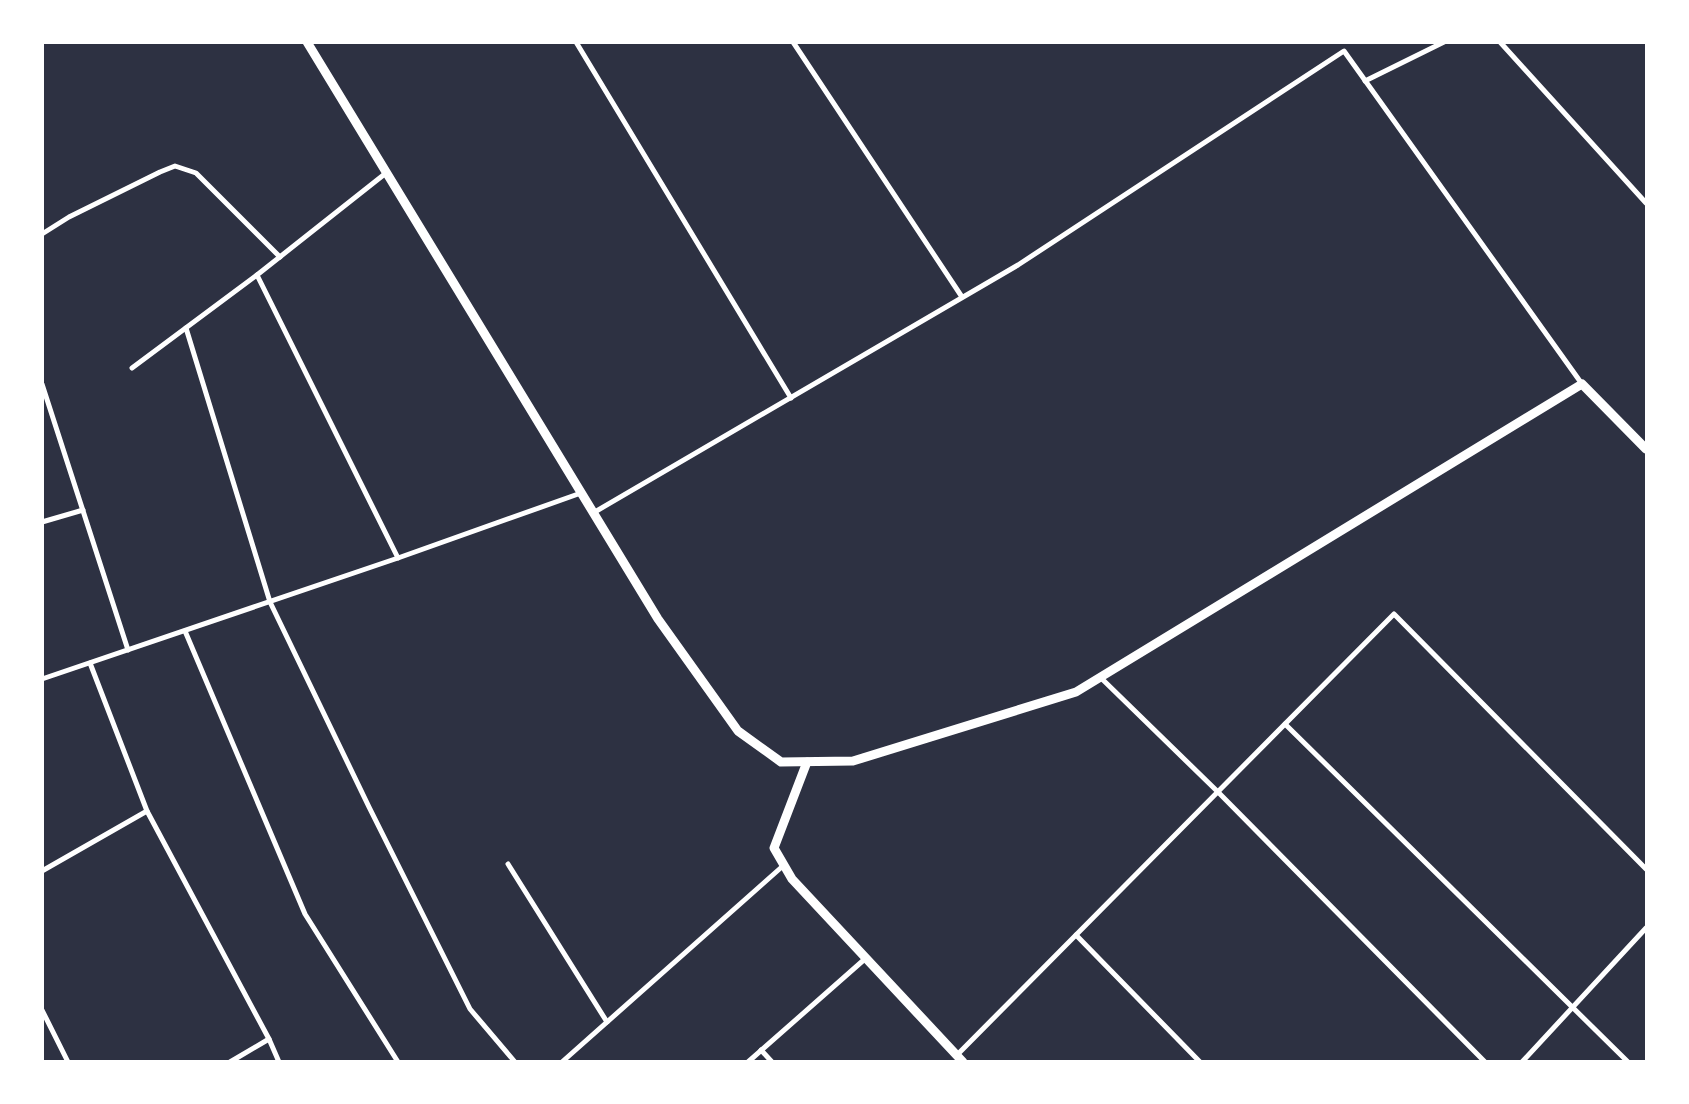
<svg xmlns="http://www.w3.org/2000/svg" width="1689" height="1104" viewBox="0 0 1689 1104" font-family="'DM Sans',sans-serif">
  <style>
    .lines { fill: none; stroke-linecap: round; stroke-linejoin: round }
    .minor { stroke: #fff; stroke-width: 5 }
    .tertiary { stroke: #fff; stroke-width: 9 }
  </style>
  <rect width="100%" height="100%" fill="#2d3142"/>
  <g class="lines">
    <!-- minor -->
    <g class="minor">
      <path d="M576 42 791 398"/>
      <path d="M793 42 962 297"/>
      <path d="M1500 42 1646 203"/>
      <path d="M1365 81 1444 42"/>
      <path d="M386 173 257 275 398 558"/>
      <path d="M42 234 69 217 160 172 175 166 196 173 280 257"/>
      <path d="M186 328 270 602 369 807 470 1009 515 1062"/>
      <path d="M132 368 257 275"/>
      <path d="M42 384 128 650"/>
      <path d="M593 513 1018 265 1344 51 1582 384"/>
      <path d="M42 522 83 510"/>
      <path d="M185 631 305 914 398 1062"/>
      <path d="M90 663 147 811 269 1039 279 1062"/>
      <path d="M1100 677 1218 792 1485 1062"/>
      <path d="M42 679 398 558 581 493"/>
      <path d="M1285 724 1628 1062"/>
      <path d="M508 864 607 1022"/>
      <path d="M42 871 147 811"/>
      <path d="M1076 935 1200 1062"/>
      <path d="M42 1010 68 1062"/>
      <path d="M761 1050 772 1062"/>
      <path d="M957 1055 1394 614 1646 869"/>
      <path d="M230 1062 269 1039"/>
      <path d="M562 1062 784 865"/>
      <path d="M748 1062 866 958"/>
      <path d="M1522 1062 1646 928"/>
    </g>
    <!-- tertiary -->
    <g class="tertiary">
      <path d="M307 42 658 619 738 731 781 762 853 761 1076 692 1582 384 1646 449"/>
      <path d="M807 762 774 848 792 879 963 1062"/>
    </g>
  </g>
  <!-- border -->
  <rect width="1689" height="1104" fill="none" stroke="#ffffff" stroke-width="88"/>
</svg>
